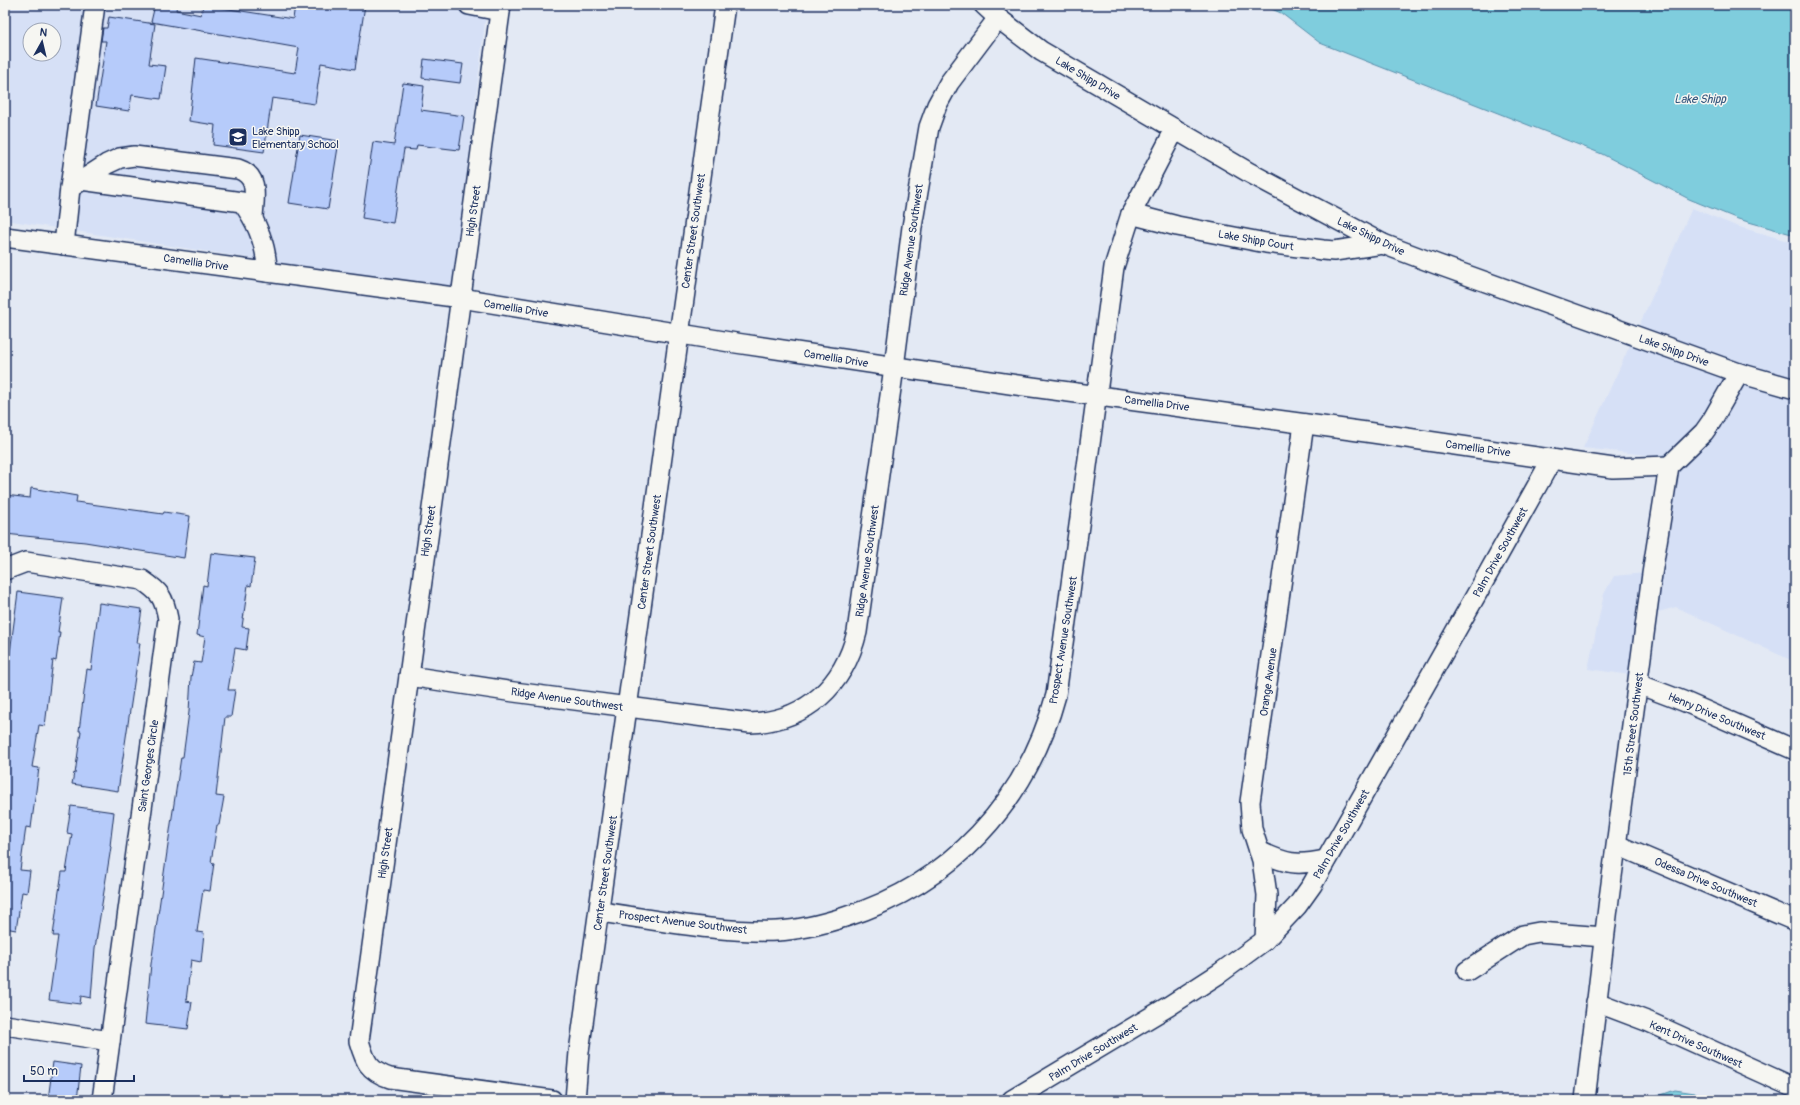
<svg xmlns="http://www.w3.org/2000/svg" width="1800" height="1105" viewBox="0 0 1800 1105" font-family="Pangolin,sans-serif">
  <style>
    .built { fill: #d6e0f6; fill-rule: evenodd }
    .water { fill: #7fcddd; stroke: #578eaa }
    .building { fill: #b6cbfa; stroke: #1b2f5e }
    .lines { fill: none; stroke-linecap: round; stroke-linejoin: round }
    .minor-casing { stroke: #1b2f5e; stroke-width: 22 }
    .minor { stroke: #f6f6f2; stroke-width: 19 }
    .labels { text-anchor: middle; stroke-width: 3; stroke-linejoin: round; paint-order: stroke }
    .street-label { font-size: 11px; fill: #1b2f5e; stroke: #f6f6f2 }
    .poi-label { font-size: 11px; fill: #1b2f5e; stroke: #f6f6f2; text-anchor: start }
    .water-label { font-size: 12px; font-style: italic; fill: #34567e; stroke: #f6f6f2 }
  </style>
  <rect width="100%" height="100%" fill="#e3e9f4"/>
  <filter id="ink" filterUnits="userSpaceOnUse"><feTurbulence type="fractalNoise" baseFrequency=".025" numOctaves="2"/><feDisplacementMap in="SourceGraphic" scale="8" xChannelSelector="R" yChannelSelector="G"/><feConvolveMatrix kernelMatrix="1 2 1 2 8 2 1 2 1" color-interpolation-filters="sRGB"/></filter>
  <g filter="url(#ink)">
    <!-- built -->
    <g class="built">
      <path d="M5 5H487L453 288 345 273 5 220ZM30 30H54V54H30Z"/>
      <path d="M1692 208 1736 226 1795 243V380L1742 365 1736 361 1735 362 1638 328Z"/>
      <path d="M1631 343 1727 377 1698 426 1666 457 1583 448Z"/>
      <path d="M1742 383 1795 398V662L1676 607 1655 613 1676 469Z"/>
      <path d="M1645 573 1631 675 1588 669 1604 594 1614 576Z"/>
    </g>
    <!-- water -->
    <g class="water">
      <path d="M1262 5H1795V235L1738 219 1689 199 1602 154 1320 43 1281 13Z"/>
      <path d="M1675 1090 1741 1100H1647Z"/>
    </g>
    <!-- building -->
    <g class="building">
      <path d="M155 5H177L176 10 201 15 203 5 293 19 295 5H365L355 69 321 63 315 104 272 98 264 152 213 145 215 125 189 121 196 58 295 73 299 48 151 22Z"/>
      <path d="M109 17 155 24 149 64 166 66 161 99 132 95 129 111 96 106 106 41H101L103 28H107Z"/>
      <path d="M424 59 463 64 460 83 422 78Z"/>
      <path d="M403 83 424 86 421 110 464 116 459 150 417 145 416 150 404 149 393 223 362 218 373 142 394 145Z"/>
      <path d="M300 135 339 141 328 209 289 203Z"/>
      <path d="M31 488 77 496 76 502 163 514 164 512 190 516 184 558 85 542 5 534V495L30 498Z"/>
      <path d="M211 553 255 558 251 586 248 585 242 627 249 628 246 650 235 648 228 690H235L231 717H225L216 796 224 797 219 825H217L211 862 214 863 210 891 203 890 197 932 204 933 201 962 191 960 186 1001 192 1002 188 1029 145 1024 151 964 172 817 181 757H183L189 712 191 677 194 662 201 663 205 637 197 635 203 585 207 586Z"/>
      <path d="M18 592 63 598 58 632H60L56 661 53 660 45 726 39 725 32 767 39 768 31 828 26 827 20 870 30 871 27 893 22 892 16 930 5 928V691Z"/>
      <path d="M99 603 142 609 137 643H140L118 791 72 784 74 773 75 774 81 731H79L87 669 91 670Z"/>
      <path d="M71 806 114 812 110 846 111 847 95 948 91 998 81 996 80 1004 49 1000 58 936H53L58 898 62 872H66L72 834 67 833Z"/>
      <path d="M53 1062 81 1066 77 1100H48Z"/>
    </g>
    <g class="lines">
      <!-- minor casing -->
      <g class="minor-casing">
        <g id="minor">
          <path d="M469 5 500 11"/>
          <path d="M501 5 359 1041C365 1061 368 1071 390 1078L552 1100"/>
          <path d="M984 5 998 18 1041 51 1084 76 1250 173 1383 244 1436 264 1739 373 1795 389"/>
          <path d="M81 180 242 202C257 222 267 247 267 272"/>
          <path d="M70 188 95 5"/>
          <path d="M1131 214 1177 226 1266 243 1323 250 1334 251 1383 244"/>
          <path d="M5 237 461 298 736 343 1017 385 1366 432 1613 468 1669 466"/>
          <path d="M64 245 70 188 107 164 120 158 134 156 238 169C260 176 254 198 253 217"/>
          <path d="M5 570 26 562 142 580C160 592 164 597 168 619L102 1100"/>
          <path d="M409 676 514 692 750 723C807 721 844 685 857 632L894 367 912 227 929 127 937 105 949 83 998 18"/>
          <path d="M1638 684 1683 701 1795 750"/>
          <path d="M1617 845 1795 921"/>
          <path d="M1259 851C1286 864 1296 866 1325 860"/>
          <path d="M600 912C658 920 718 933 777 931 799 930 823 924 845 917 951 884 1027 802 1056 695L1114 267 1131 214 1175 129"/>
          <path d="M1265 940 1267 895 1262 860 1252 829 1250 802 1304 424"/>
          <path d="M1467 971 1523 935 1539 932 1604 937"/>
          <path d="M1596 1002 1649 1022 1795 1088"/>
          <path d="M5 1025 110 1041"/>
          <path d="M575 1100 579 1052 725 5"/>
          <path d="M1012 1100 1169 1006 1220 973 1265 940 1297 906 1312 885 1480 588 1552 459"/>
          <path d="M1585 1100 1609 899 1652 574 1669 466 1704 432 1711 422 1739 373"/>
        </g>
      </g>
      <!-- minor -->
      <use href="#minor" class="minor"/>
    </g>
  </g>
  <!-- icons -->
  <defs>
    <g id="school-square" transform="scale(1)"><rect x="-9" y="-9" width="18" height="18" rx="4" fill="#1b2f5e" stroke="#f6f6f2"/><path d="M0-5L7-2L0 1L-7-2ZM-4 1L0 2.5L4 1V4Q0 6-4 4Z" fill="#fff"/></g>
  </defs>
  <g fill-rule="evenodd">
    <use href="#school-square" x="238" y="137"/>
  </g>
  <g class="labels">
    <!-- street labels -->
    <g class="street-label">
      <text transform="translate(1088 78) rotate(31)" y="4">Lake Shipp Drive</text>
      <text transform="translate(473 211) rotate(-82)" y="4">High Street</text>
      <text transform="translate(693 231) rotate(-82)" y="4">Center Street Southwest</text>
      <text transform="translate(1371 236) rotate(26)" y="4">Lake Shipp Drive</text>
      <text transform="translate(911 240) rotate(-82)" y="4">Ridge Avenue Southwest</text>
      <text transform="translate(1256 240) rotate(10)" y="4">Lake Shipp Court</text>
      <text transform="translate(196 262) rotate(8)" y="4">Camellia Drive</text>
      <text transform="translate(516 308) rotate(9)" y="4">Camellia Drive</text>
      <text transform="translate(1674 350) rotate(20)" y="4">Lake Shipp Drive</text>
      <text transform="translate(836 358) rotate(9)" y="4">Camellia Drive</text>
      <text transform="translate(1157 403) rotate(7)" y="4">Camellia Drive</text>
      <text transform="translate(1478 448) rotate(8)" y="4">Camellia Drive</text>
      <text transform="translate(428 531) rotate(-82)" y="4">High Street</text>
      <text transform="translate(649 552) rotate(-82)" y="4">Center Street Southwest</text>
      <text transform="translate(1500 552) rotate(-61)" y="4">Palm Drive Southwest</text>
      <text transform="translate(867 561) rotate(-82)" y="4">Ridge Avenue Southwest</text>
      <text transform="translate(1063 640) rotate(-81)" y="4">Prospect Avenue Southwest</text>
      <text transform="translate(1268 682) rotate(-82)" y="4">Orange Avenue</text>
      <text transform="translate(567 699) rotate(8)" y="4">Ridge Avenue Southwest</text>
      <text transform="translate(1717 716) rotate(23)" y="4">Henry Drive Southwest</text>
      <text transform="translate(1633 724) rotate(-83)" y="4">15th Street Southwest</text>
      <text transform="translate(148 766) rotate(-82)" y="4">Saint Georges Circle</text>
      <text transform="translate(1341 834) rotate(-60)" y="4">Palm Drive Southwest</text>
      <text transform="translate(385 853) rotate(-82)" y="4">High Street</text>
      <text transform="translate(605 873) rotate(-82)" y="4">Center Street Southwest</text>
      <text transform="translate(1706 882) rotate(23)" y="4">Odessa Drive Southwest</text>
      <text transform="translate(683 922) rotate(7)" y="4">Prospect Avenue Southwest</text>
      <text transform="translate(1696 1044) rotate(24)" y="4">Kent Drive Southwest</text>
      <text transform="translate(1093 1052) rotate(-31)" y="4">Palm Drive Southwest</text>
    </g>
    <!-- poi labels -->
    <g class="poi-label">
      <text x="252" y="135">Lake Shipp<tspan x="252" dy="13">Elementary School</tspan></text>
    </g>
    <!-- water labels -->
    <g class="water-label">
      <text x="1700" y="103">Lake Shipp</text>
    </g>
  </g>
  <!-- margin -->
  <rect width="1800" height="1105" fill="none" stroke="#f6f6f2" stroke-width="20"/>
  <rect x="10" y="10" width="1780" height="1085" fill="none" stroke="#1b2f5e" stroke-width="1.5" filter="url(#ink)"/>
  <!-- north arrow -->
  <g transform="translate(42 42) rotate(8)"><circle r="19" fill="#f6f6f2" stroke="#9ea6b7"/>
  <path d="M0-3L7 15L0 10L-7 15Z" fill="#1b2f5e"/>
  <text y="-6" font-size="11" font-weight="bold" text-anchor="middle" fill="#1b2f5e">N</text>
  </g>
  <!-- scale -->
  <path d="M24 1075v6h110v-6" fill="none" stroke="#1b2f5e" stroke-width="2"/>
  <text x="30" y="1075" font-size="12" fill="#1b2f5e" stroke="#f6f6f2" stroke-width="3" paint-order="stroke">50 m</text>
</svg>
